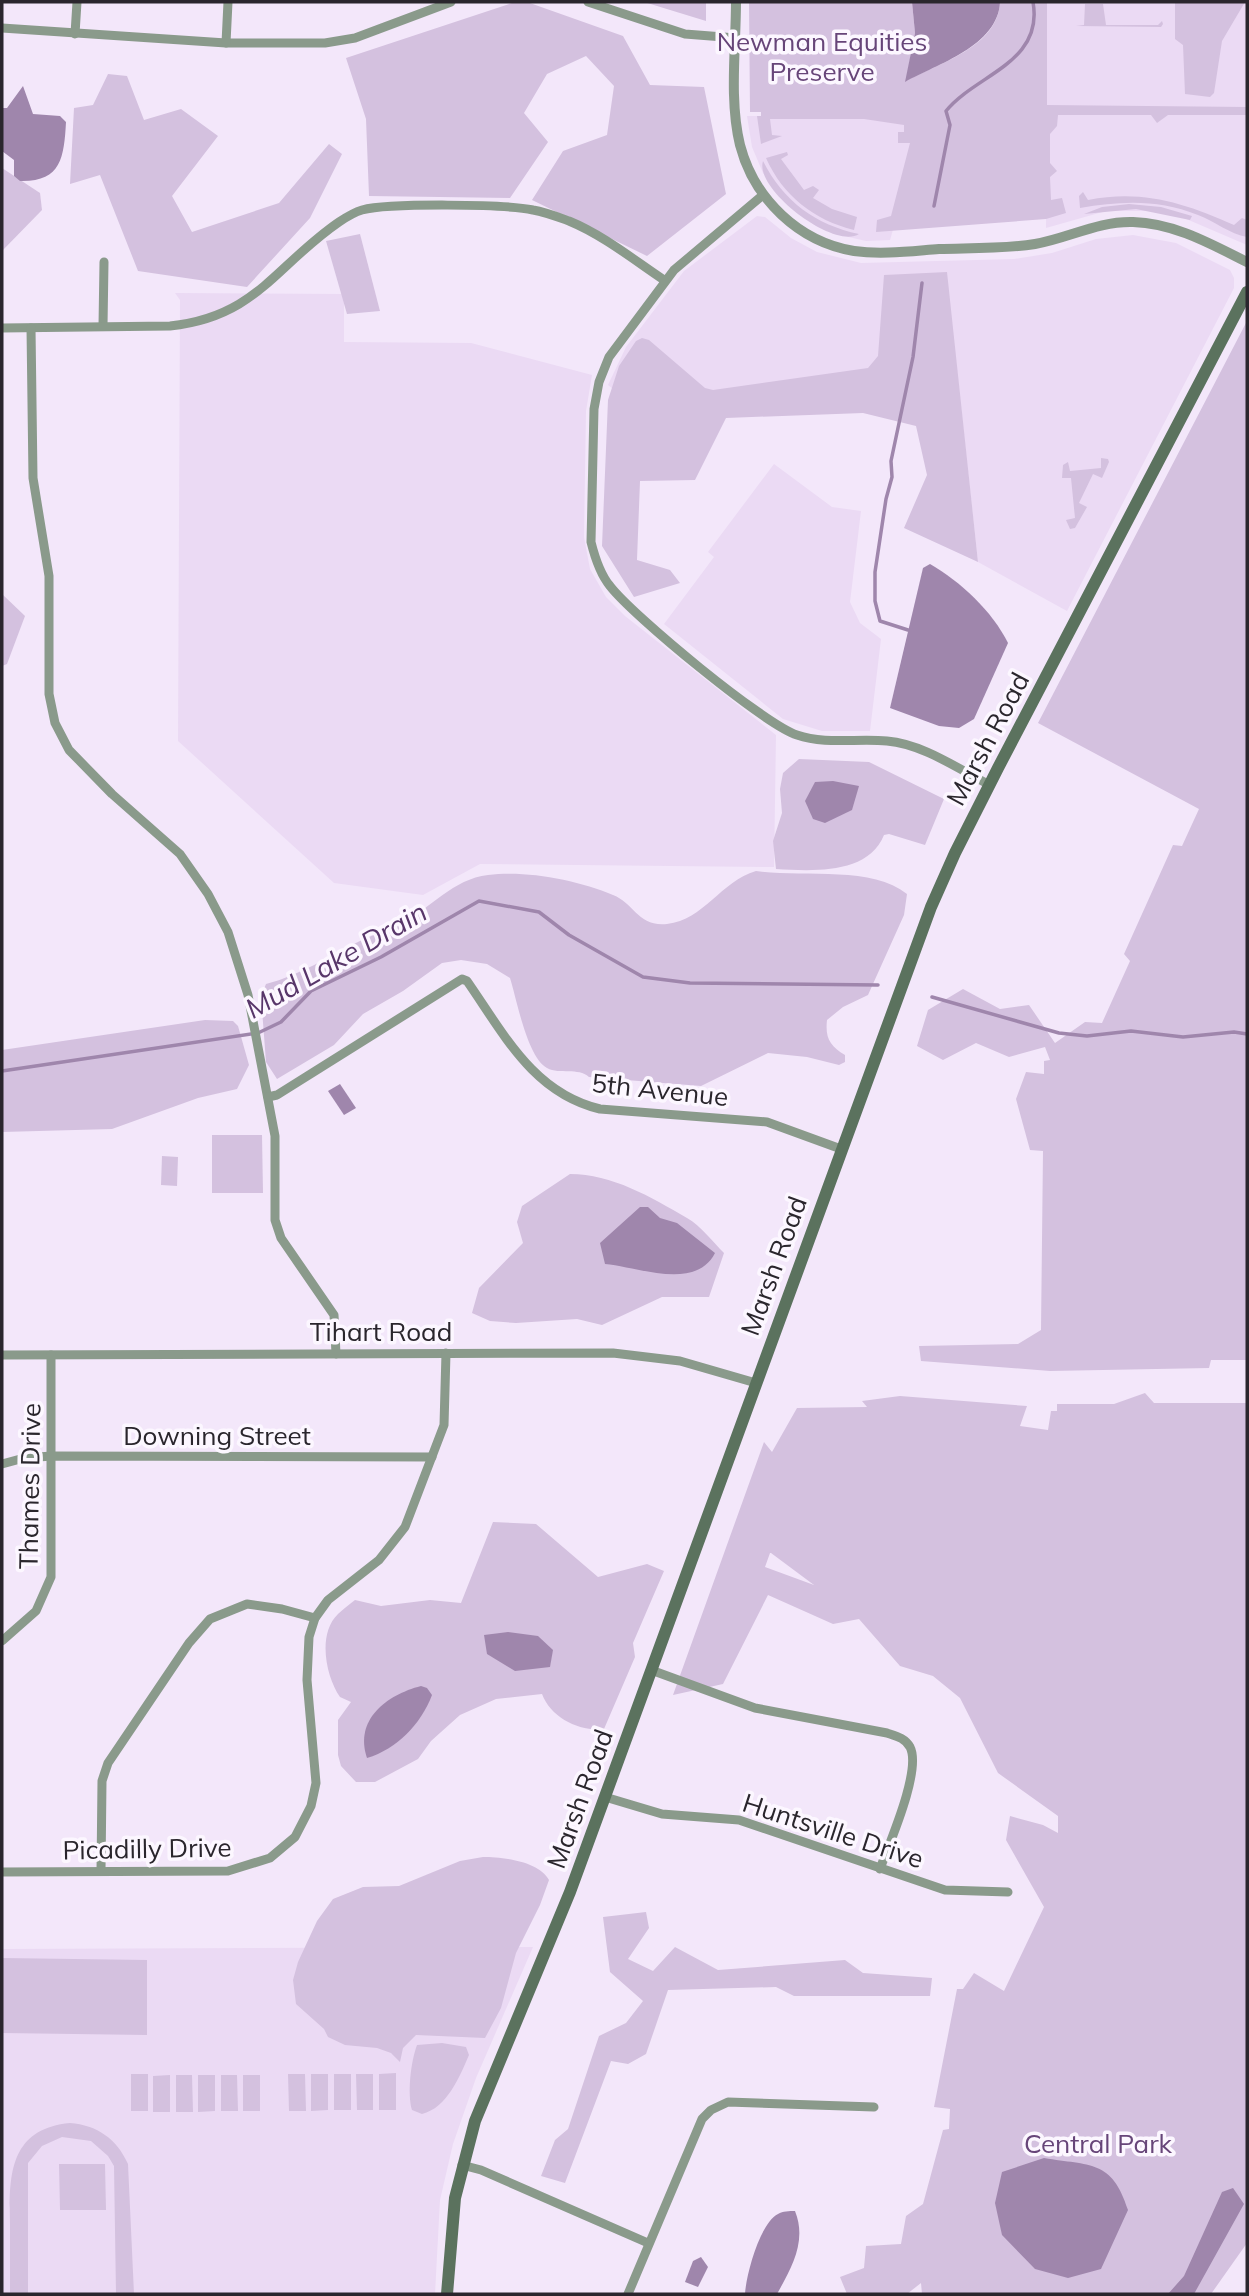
<svg xmlns="http://www.w3.org/2000/svg" width="1249" height="2296" viewBox="0 0 1249 2296" font-family="Mulish,sans-serif">
  <style>
    .built { fill: #ebdaf4 }
    .green { fill: #d4c1df; fill-rule: evenodd }
    .water { fill: #9f86ac }
    .lines { fill: none; stroke-linecap: round; stroke-linejoin: round }
    .stream { stroke: #9f86ac; stroke-width: 3.5 }
    .minor { stroke: #8a9a8b; stroke-width: 9 }
    .tertiary { stroke: #8a9a8b; stroke-width: 10 }
    .secondary { stroke: #5b725e; stroke-width: 12 }
    .labels { text-anchor: middle; stroke-width: 7; stroke-linejoin: round; paint-order: stroke }
    .park-label { font-size: 26px; fill: #674579; stroke: #fcf7ff }
    .street-label { font-size: 26px; fill: #2a262d; stroke: #fcf7ff }
    .water-label { font-size: 28px; font-style: italic; fill: #58366a; stroke: #fcf7ff }
  </style>
  <rect width="100%" height="100%" fill="#f3e7fa"/>
  <!-- built -->
  <g class="built">
    <path d="M1047 2H1247V245L1184 218 1152 211H1106L1046 228Z"/>
    <path d="M747 116 926 117 890 240 866 241 840 235 816 226 795 211 763 173 752 147Z"/>
    <path d="M757 216 765 217 791 238 817 252 861 263 1014 259 1052 253 1096 239 1133 235 1176 243 1230 270 1234 278V288L1067 611 978 562 956 361 692 404 671 437 608 385 626 347 684 271Z"/>
    <path d="M175 293 344 294V342L471 343 592 375 586 411 584 537 590 569 606 597 625 616 776 735 774 867 480 864 423 895 334 883 178 741 180 300Z"/>
    <path d="M774 464 832 507 861 511 850 602 860 623 881 639 870 731H822L783 719 664 624 714 557 708 552Z"/>
    <path d="M533 1947 476 2078 453 2144 440 2200 435 2294H2V1949Z"/>
  </g>
  <!-- green -->
  <g class="green">
    <path d="M515 2H527L623 36 650 85 704 87 726 194 647 256 532 200 563 151 607 135 614 86 586 56 547 74 524 113 548 142 510 198 369 196 366 119 346 58Z"/>
    <path d="M644 2H706V21Z"/>
    <path d="M749 2H912L915 33 906 81C939 63 998 47 1000 2H1047V105L1247 107V115H1168L1157 123 1151 115H1058L1057 126 1050 134V163L1057 171 1050 177 1051 200 1062 198 1066 213 1046 219 876 232 877 220 891 216 910 143H898V132H904V125L864 119H770L772 135 782 136 761 144 757 116H761V112H750Z"/>
    <path d="M1175 2H1245L1222 41 1214 93 1210 97 1185 94 1183 45 1175 39Z"/>
    <path d="M1085 4H1103L1106 25H1158L1162 21 1163 24 1161 27 1076 26 1084 25Z"/>
    <path d="M108 74 127 76 144 120 181 109 218 136 172 196 192 232 279 203 329 144 342 154 310 218 247 287 138 271 100 175 70 184 74 108 93 105Z"/>
    <path d="M787 152 788 155 781 159 804 190 813 186 819 190 813 198 832 209 857 217 854 230C814 220 783 196 766 158Z"/>
    <path d="M763 161C783 201 816 225 859 234 834 250 754 189 763 161Z"/>
    <path d="M2 168 40 193 42 210 2 251Z"/>
    <path d="M1083 192 1088 200C1142 189 1185 203 1234 225L1242 218 1247 220V237C1230 234 1214 221 1198 215 1158 199 1121 201 1080 208L1079 196Z"/>
    <path d="M1129 204 1161 207 1192 216 1190 220 1136 209 1084 214 1102 207Z"/>
    <path d="M360 234 380 311 347 314 326 241Z"/>
    <path d="M947 272 978 562 904 528 927 475 916 426 863 413 726 418 695 480 640 481 637 560 670 570 680 583 634 597 602 546 608 400 619 366 636 341 642 338 649 340 705 388 713 390 868 368 878 356 884 275Z"/>
    <path d="M1247 321V1360H1211L1209 1368 1050 1371 921 1361 919 1346 1018 1344 1041 1330 1043 1151 1030 1150 1016 1099 1026 1072 1044 1074V1061L1050 1060 1045 1047 1009 1057 976 1043 943 1060 917 1046 928 1010 963 989 1000 1009 1029 1005 1055 1043 1085 1022 1102 1023 1130 961 1124 954 1173 845 1182 846 1199 809 1038 723Z"/>
    <path d="M1101 458 1108 459 1109 462 1102 478 1093 474 1079 503 1087 507 1075 528 1070 529 1066 520 1075 518 1071 478H1062L1063 465 1068 462 1070 471 1101 468Z"/>
    <path d="M2 594 25 616 7 664 2 666Z"/>
    <path d="M799 759 869 762 944 799 925 845 889 834 884 835C868 875 812 871 776 869L773 841 782 813 780 789 783 773Z"/>
    <path d="M756 871C801 878 871 865 907 894L904 915 868 995 843 1007 827 1020C825 1038 830 1046 845 1055V1062L839 1065 807 1057 768 1053 701 1086 589 1077C578 1067 560 1075 547 1068 527 1057 517 1000 510 978L487 964 461 960 442 963 403 991 363 1014 334 1045 277 1079 266 1062 261 996 266 984C301 975 329 956 362 940 375 934 389 930 401 924 431 908 453 879 488 875 526 870 578 880 613 895 634 903 638 927 667 924 704 920 721 881 756 871Z"/>
    <path d="M205 1020 233 1021 238 1026 249 1065 237 1089 198 1098 112 1129 2 1132V1050Z"/>
    <path d="M212 1135H262L263 1193H212Z"/>
    <path d="M162 1156 178 1157 177 1186 161 1185Z"/>
    <path d="M570 1174C612 1174 651 1197 687 1218 701 1226 713 1242 724 1253L709 1297H662L602 1325 577 1319 516 1323 490 1321 472 1313 479 1288 523 1243 517 1222 522 1206Z"/>
    <path d="M1145 1393 1154 1403H1247V2243L1211 2294H922L921 2283 907 2294H847L840 2277 864 2268 866 2246 901 2244 906 2216 923 2204 943 2130 949 2129 950 2109 934 2107 957 1989H963L974 1973 1004 1991 1044 1907 1006 1840 1010 1816 1043 1825 1058 1833V1816L998 1773 960 1698 933 1676 900 1666 859 1619 833 1624 768 1595 723 1684 673 1695 764 1442 772 1452 797 1408 867 1407 862 1401 900 1396 1027 1406 1020 1426 1048 1430 1051 1411H1057V1404H1114ZM770 1553H771L814 1585 765 1567Z"/>
    <path d="M493 1522 536 1524 598 1577 647 1564 664 1571 633 1643 635 1657 604 1729C580 1732 551 1718 542 1694L496 1699 460 1715 431 1741 418 1759 375 1782H356L341 1766 338 1755V1720L351 1702 340 1697C326 1677 317 1634 338 1614 343 1609 349 1605 355 1600L381 1606 430 1600 461 1603Z"/>
    <path d="M483 1857C502 1857 539 1861 549 1880L540 1905 516 1953 501 2008 485 2038 416 2035 403 2048 400 2062 391 2053 377 2048 345 2045 328 2037 324 2029 296 2004 293 1980 298 1962 317 1921 333 1899 363 1887 399 1886 460 1861Z"/>
    <path d="M646 1912 649 1928 628 1959 653 1971 675 1947 718 1970 845 1960 863 1973 932 1978 930 1996H794L776 1987 668 1990 646 2054 628 2064 611 2061 565 2183 541 2176 555 2140 568 2129 599 2036 626 2023 643 2001 610 1972 603 1917Z"/>
    <path d="M2 1958 147 1960V2035L2 2033Z"/>
    <path d="M442 2043 466 2047 469 2055C460 2076 447 2108 422 2114L412 2110C407 2093 411 2061 417 2045Z"/>
    <path d="M396 2073V2110H379V2074Z"/>
    <rect x="131" y="2074" width="17" height="37"/>
    <path d="M288 2074H305L306 2111H289Z"/>
    <path d="M311 2074H328V2110L311 2111Z"/>
    <rect x="334" y="2074" width="17" height="36"/>
    <path d="M356 2074H373V2110H357Z"/>
    <path d="M170 2075V2112H153V2076Z"/>
    <path d="M176 2075H192L193 2112H176Z"/>
    <path d="M198 2075H215V2111L198 2112Z"/>
    <path d="M221 2075H237L238 2111H221Z"/>
    <rect x="243" y="2075" width="17" height="36"/>
    <path d="M70 2123C97 2125 117 2139 128 2164L134 2294H116L114 2166 108 2156 91 2141 62 2137 42 2146 28 2163V2294H10C10 2271 10 2248 10 2224 9 2176 9 2129 70 2123Z"/>
    <path d="M59 2164H105L106 2210H60Z"/>
  </g>
  <!-- water -->
  <g class="water">
    <path d="M912 2H1000C998 46 937 64 905 82L915 33Z"/>
    <path d="M23 86 33 114 60 116 66 122C64 158 61 182 20 181L14 176V160L2 151V108H7Z"/>
    <path d="M930 564C961 582 992 611 1008 643L974 719 959 728 939 726 890 708 923 568Z"/>
    <path d="M833 781 859 786 852 810 825 823 813 819 805 801 815 782Z"/>
    <path d="M340 1084 356 1108 344 1115 328 1091Z"/>
    <path d="M640 1207H648L660 1218 677 1223 715 1253C696 1291 638 1267 605 1264L600 1243Z"/>
    <path d="M508 1632 538 1636 553 1650 550 1667 515 1671 487 1654 484 1635Z"/>
    <path d="M421 1686 427 1688 432 1695C421 1724 397 1749 367 1758 354 1720 386 1695 421 1686Z"/>
    <path d="M1044 2158C1090 2166 1112 2159 1128 2210L1101 2269 1068 2278 1035 2269 1002 2235 995 2203 1002 2172Z"/>
    <path d="M1233 2188 1244 2204 1194 2294H1168L1184 2276 1222 2192Z"/>
    <path d="M795 2211C807 2241 792 2267 777 2294H745C746 2275 760 2223 778 2214 783 2211 789 2211 795 2211Z"/>
    <path d="M701 2257 708 2267 698 2287 685 2282 693 2261Z"/>
  </g>
  <g class="lines">
    <!-- stream -->
    <g class="stream">
      <path d="M934 206 950 125 946 111C976 74 1044 63 1033 2"/>
      <path d="M908 630 880 621 875 601V572L886 499 892 477 891 461 913 357 922 283"/>
      <path d="M932 997 1059 1033 1087 1036 1131 1031 1183 1037 1234 1032 1247 1034"/>
      <path d="M2 1071 258 1033 281 1022 311 991 381 957 479 901 539 912 569 935 643 977 690 983 878 985"/>
    </g>
    <!-- minor -->
    <g class="minor">
      <path d="M588 2 685 34 736 38"/>
      <path d="M2 28 226 43H325L355 38 451 2"/>
      <path d="M75 34 77 2"/>
      <path d="M226 43 228 2"/>
      <path d="M763 195 674 270 609 357 599 382 594 409 591 542C595 558 600 574 610 586 633 616 764 724 797 735 826 745 857 738 887 741 923 744 958 769 990 785"/>
      <path d="M103 326 104 262"/>
      <path d="M2 328 170 326C256 317 275 266 339 222 345 218 355 212 362 210 389 203 506 204 533 210 545 212 558 217 569 221 603 235 634 260 664 280"/>
      <path d="M31 328 33 478 49 576V694L55 723 69 750 112 794 180 854 208 894 228 932 248 995 275 1136V1220L281 1238 334 1315 336 1354"/>
      <path d="M268 1097 277 1095 462 979 467 981C504 1034 533 1093 600 1109L767 1122 841 1149"/>
      <path d="M2 1355 613 1353 680 1361 756 1383"/>
      <path d="M2 1464 24 1458 52 1456 432 1457"/>
      <path d="M2 1641 36 1611 51 1577V1355"/>
      <path d="M651 1670 755 1708 887 1733C896 1736 905 1738 910 1747 922 1770 889 1844 880 1869"/>
      <path d="M605 1797 662 1814 739 1820 945 1890 1008 1892"/>
      <path d="M101 1871 102 1781 108 1763 189 1643 210 1619 247 1604 282 1609 315 1618"/>
      <path d="M2 1872 228 1871 270 1858 295 1837 311 1806 316 1783 307 1680 309 1637 315 1618 328 1600 379 1560 405 1527 444 1425 446 1353"/>
      <path d="M462 2165 481 2170 648 2243"/>
      <path d="M628 2294 702 2119 711 2110 728 2102 874 2107"/>
    </g>
    <!-- tertiary -->
    <path class="tertiary" d="M736 2C736 47 729 100 740 145 754 199 799 242 854 251 882 255 912 251 939 249 971 248 1004 249 1035 244 1069 238 1098 221 1133 222 1174 223 1211 244 1247 262"/>
    <!-- secondary -->
    <path class="secondary" d="M447 2294 455 2198 475 2121 570 1892 931 907 955 853 998 768 1247 292"/>
  </g>
  <g class="labels">
    <!-- park labels -->
    <g class="park-label">
      <text x="822" y="51">Newman Equities<tspan x="822" dy="30">Preserve</tspan></text>
      <text x="1098" y="2153">Central Park</text>
    </g>
    <!-- street labels -->
    <g class="street-label">
      <text transform="translate(988 739) rotate(-62)" y="9">Marsh Road</text>
      <text transform="translate(660 1090) rotate(6)" y="9">5th Avenue</text>
      <text transform="translate(774 1266) rotate(-70)" y="9">Marsh Road</text>
      <text x="381" y="1341">Tihart Road</text>
      <text x="217" y="1445">Downing Street</text>
      <text transform="translate(30 1486) rotate(-89)" y="9">Thames Drive</text>
      <text transform="translate(580 1799) rotate(-70)" y="9">Marsh Road</text>
      <text transform="translate(833 1831) rotate(18)" y="9">Huntsville Drive</text>
      <text transform="translate(147 1849) rotate(-1)" y="9">Picadilly Drive</text>
    </g>
    <!-- water labels -->
    <g class="water-label">
      <text transform="translate(336 960) rotate(-30)" y="10">Mud Lake Drain</text>
    </g>
  </g>
  <!-- border -->
  <rect width="1249" height="2296" fill="none" stroke="#2a262d" stroke-width="7"/>
</svg>
